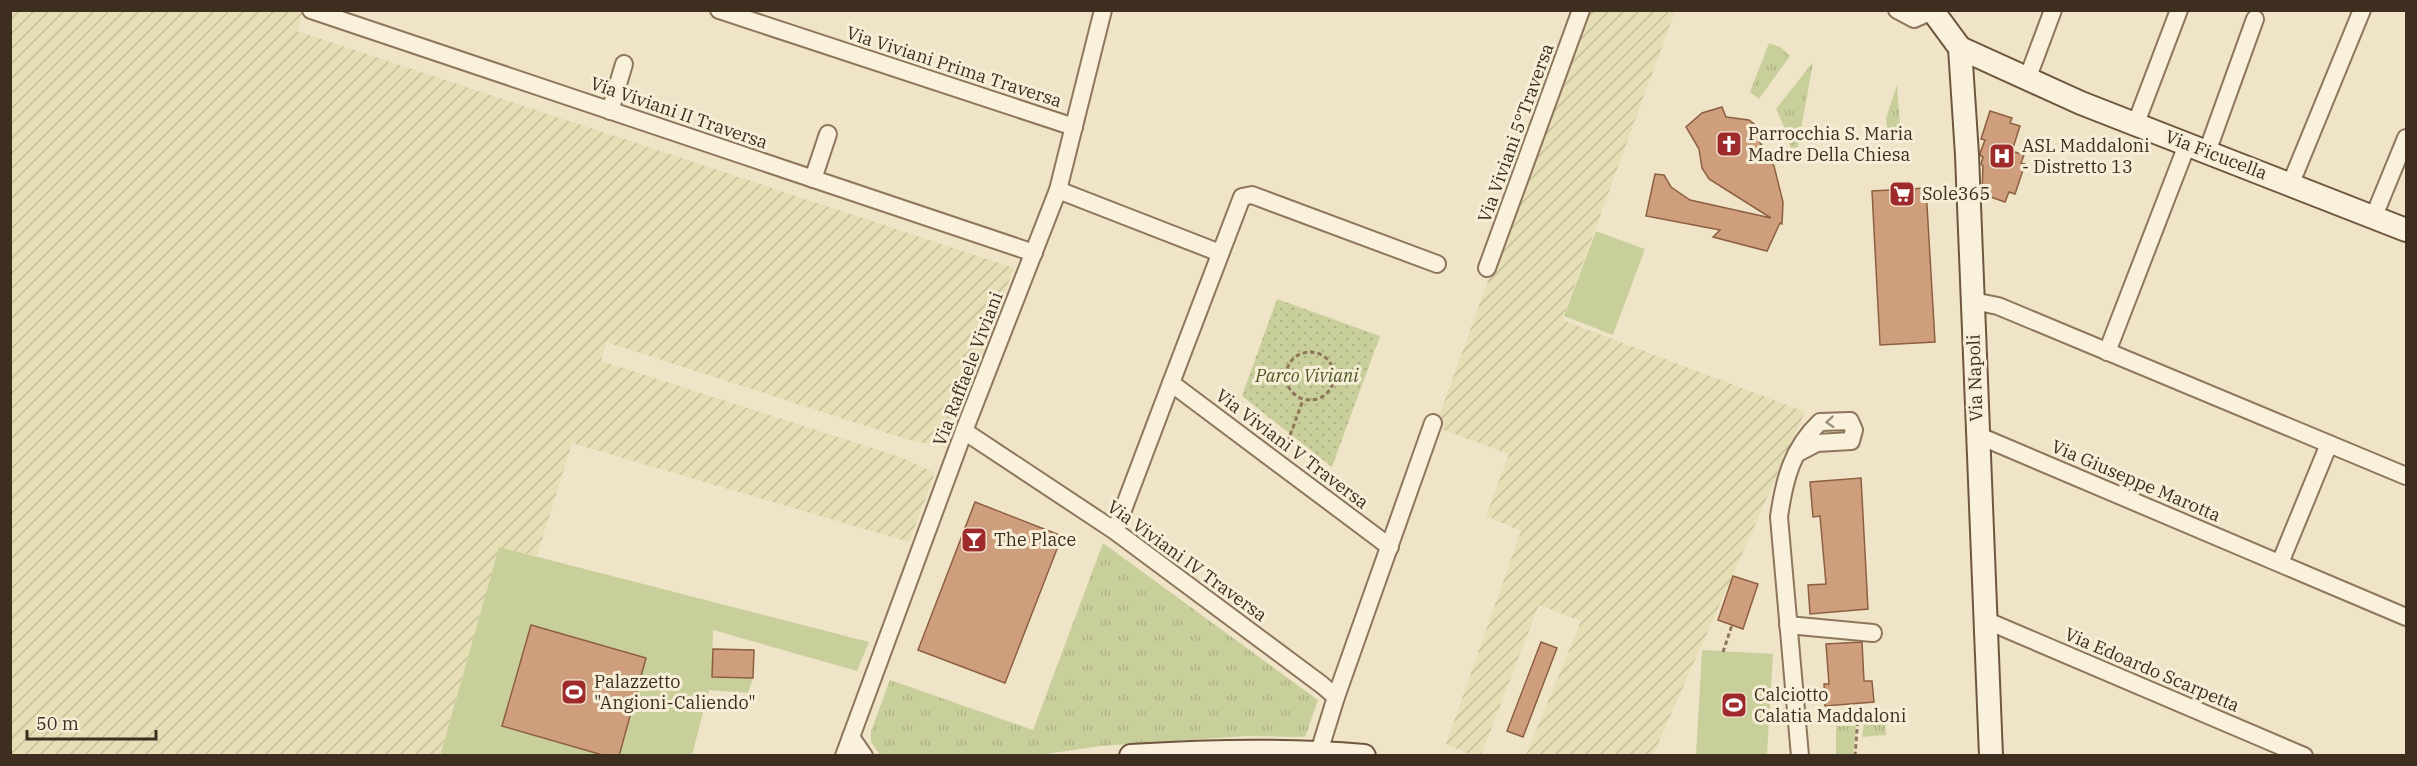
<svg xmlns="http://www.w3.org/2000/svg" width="2417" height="766" viewBox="0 0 2417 766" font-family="'IBM Plex Serif',serif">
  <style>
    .farmland { fill: url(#farmland-furrows) }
    .grass { fill: url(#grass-tufts) }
    .park { fill: url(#park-dots) }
    .pitch { fill: #c9cf9b }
    .building { fill: #cf9f7d; stroke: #8d5f41; stroke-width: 1.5 }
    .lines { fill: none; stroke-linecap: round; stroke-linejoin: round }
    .street-casing { stroke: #8d765c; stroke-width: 20 }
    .secondary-casing { stroke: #6f573f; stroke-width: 26 }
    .path { stroke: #8d765c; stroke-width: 3; stroke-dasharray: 4.5 3; stroke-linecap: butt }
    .street { stroke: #faf1dc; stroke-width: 16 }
    .secondary { stroke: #faf1dc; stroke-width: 22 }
    .oneway { stroke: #9c907e }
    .labels { text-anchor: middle; stroke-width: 6; stroke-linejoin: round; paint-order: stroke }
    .street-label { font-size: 18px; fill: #3d2e20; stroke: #f7eed8 }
    .poi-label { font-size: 18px; fill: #3d2e20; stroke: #f7eed8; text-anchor: start }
    .park-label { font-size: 18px; font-style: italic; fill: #4d5a26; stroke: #f7eed8 }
  </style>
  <defs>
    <pattern id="farmland-furrows" width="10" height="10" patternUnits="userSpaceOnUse" patternTransform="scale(1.5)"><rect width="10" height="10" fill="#e6deb5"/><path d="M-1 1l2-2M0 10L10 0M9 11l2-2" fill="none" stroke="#c6bf9b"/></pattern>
    <pattern id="grass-tufts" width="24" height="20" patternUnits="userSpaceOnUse" patternTransform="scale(1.5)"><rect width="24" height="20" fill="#c9cf9b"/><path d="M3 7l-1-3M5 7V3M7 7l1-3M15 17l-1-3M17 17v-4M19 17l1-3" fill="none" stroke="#aeb285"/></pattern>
    <pattern id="park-dots" width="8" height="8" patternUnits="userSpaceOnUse" patternTransform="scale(1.5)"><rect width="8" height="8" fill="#c9cf9b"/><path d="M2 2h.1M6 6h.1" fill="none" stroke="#aeb285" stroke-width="1.8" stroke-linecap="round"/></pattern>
  </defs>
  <rect width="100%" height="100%" fill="#f0e4c8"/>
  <!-- farmland -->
  <g class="farmland">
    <path d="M10 11H303L297 31 1014 268 945 448 906 439 606 342 601 361 900 457 935 473 909 542 572 443 537 556 499 547 440 755H11Z"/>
    <path d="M1586 11H1675L1562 320 1805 412 1653 755H1526L1581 621 1539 605 1481 755H1471L1446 744 1521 531 1486 516 1509 454 1435 427Z"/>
  </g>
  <!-- grass -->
  <g class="grass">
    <path d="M1769 43 1780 47 1790 56 1759 99 1750 92Z"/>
    <path d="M1813 62 1798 147 1791 149 1786 131 1776 109Z"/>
    <path d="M1897 85 1901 137 1888 138 1886 118Z"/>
    <path d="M1103 543 1318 700 1305 737 1246 736 1100 746 1033 756 880 755 871 742V731L890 680 1033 730Z"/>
    <path d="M1885 723 1886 735 1862 737 1864 724Z"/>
    <path d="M1836 726H1856L1853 755H1836Z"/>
  </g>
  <!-- park -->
  <path class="park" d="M1277 299 1380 336 1332 467 1242 396Z"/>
  <!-- pitch -->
  <g class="pitch">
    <path d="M1596 231 1645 249 1613 335 1564 316Z"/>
    <path d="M499 547 869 642 857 671 713 630 712 677 753 678 748 693 709 690 692 755 440 756Z"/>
    <path d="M1702 650 1773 654 1767 755H1696Z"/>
  </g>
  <!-- building -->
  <g class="building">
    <path d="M1722 107 1726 117 1749 120 1758 127 1763 134 1758 139 1774 166 1783 202 1782 224 1780 223 1767 251 1713 237 1720 230 1646 216 1655 174 1664 175 1671 187 1690 200 1771 218 1709 179 1702 168 1699 149 1686 127 1702 113Z"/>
    <path d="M1990 111 2012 118 2010 123 2020 126 2012 151 2024 155 2021 163 2025 164 2015 194 2009 192 2005 202 1982 194 1983 166 1981 164 1983 157 1981 156 1980 153 1985 140 1981 139Z"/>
    <path d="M1926 188 1935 342 1880 345 1872 191Z"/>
    <path d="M1861 478 1868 609 1810 614 1808 585 1826 584 1820 516 1813 517 1810 482Z"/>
    <path d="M975 502 1062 536 1005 683 918 650Z"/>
    <path d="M1733 576 1758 584 1743 629 1718 620Z"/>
    <path d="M531 625 646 658 619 756H606L502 726Z"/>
    <path d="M1541 642 1557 648 1523 737 1507 731Z"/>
    <path d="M1862 642 1864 681H1872L1874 702 1825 706 1824 684H1829L1826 644Z"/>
    <path d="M713 649 754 650 753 678 712 677Z"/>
  </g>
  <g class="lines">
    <!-- street casing -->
    <g class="street-casing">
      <g id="street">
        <path d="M311 10 1034 253"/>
        <path d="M719 10 1074 127"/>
        <path d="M1897 10 1914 19 1932 11"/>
        <path d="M2028 77 2053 10"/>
        <path d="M610 111 624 64"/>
        <path d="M2136 123 2179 10"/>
        <path d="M2207 152 2255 19"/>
        <path d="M813 179 828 134"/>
        <path d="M2291 183 2362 10"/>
        <path d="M1058 190 1220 253"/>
        <path d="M2374 216 2406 138"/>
        <path d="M1487 268 1581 10"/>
        <path d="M1973 301 1998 306 2406 476"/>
        <path d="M2107 352 2187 145"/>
        <path d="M964 431 1115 531 1322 685 1336 697 1319 752"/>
        <path d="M1977 435 2406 617"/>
        <path d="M1796 454 1817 443 1851 441 1854 430 1850 421 1820 422C1792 448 1784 481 1779 517L1800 756"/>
        <path d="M1115 531 1171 383"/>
        <path d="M1390 547 1171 383 1242 197 1252 195 1437 264"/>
        <path d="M2280 563 2329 444"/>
        <path d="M1985 620 2304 756"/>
        <path d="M1788 625 1873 633"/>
        <path d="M1336 697 1433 423"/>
        <path d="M851 737 864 756"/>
        <path d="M844 756 964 431 1058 190 1103 10"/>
      </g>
    </g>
    <!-- secondary casing -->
    <g class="secondary-casing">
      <g id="secondary">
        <path d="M1932 10 1960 48 1967 155 1991 756"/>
        <path d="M1960 48 2081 103 2406 230"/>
        <path d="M1131 756C1209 751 1286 749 1364 756"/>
      </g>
    </g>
    <!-- path -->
    <g class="path">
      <circle cx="1310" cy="376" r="24"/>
      <path d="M1285 449 1303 400"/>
      <path d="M1723 652 1732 625"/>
      <path d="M1827 720 1867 716"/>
      <path d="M1855 756 1858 717"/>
    </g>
    <!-- street -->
    <use href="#street" class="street"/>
    <!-- secondary -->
    <use href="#secondary" class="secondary"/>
  </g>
  <!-- one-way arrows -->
  <defs><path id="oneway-chevron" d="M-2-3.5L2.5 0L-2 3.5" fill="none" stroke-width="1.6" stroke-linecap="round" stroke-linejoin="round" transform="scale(1.5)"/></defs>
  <use class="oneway" href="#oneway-chevron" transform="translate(1830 422) rotate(175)"/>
  <!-- icons -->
  <defs>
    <g id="church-square" transform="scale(1.35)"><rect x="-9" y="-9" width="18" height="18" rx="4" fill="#9e2a2b" stroke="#f7eed8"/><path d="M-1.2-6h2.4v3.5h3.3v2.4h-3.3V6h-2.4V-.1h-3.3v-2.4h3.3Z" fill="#fff"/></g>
    <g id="hospital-square" transform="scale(1.35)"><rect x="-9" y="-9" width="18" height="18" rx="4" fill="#9e2a2b" stroke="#f7eed8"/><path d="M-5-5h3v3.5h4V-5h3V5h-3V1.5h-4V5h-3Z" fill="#fff"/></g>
    <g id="supermarket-square" transform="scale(1.35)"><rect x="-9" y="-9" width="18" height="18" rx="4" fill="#9e2a2b" stroke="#f7eed8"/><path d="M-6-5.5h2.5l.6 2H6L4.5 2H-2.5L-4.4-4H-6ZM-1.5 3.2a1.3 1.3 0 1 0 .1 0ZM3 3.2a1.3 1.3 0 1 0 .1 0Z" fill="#fff"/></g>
    <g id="bar-square" transform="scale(1.35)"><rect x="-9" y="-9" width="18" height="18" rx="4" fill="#9e2a2b" stroke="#f7eed8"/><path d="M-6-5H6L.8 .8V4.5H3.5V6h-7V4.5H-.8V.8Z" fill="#fff"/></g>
    <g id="stadium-square" transform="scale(1.35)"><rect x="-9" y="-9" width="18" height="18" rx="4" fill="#9e2a2b" stroke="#f7eed8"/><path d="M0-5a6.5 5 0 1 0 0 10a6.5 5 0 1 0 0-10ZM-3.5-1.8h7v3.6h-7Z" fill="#fff"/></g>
  </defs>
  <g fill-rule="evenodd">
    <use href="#church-square" x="1729" y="144"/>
    <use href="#hospital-square" x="2002" y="156"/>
    <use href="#supermarket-square" x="1902" y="194"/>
    <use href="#bar-square" x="974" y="540"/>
    <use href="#stadium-square" x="574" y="692"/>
    <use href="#stadium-square" x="1734" y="705"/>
  </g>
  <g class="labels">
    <!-- street labels -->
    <g class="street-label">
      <text transform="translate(954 67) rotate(18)" y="6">Via Viviani Prima Traversa</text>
      <text transform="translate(679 113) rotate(19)" y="6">Via Viviani II Traversa</text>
      <text transform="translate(1516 133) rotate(-70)" y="6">Via Viviani 5°Traversa</text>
      <text transform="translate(2216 155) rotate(21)" y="6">Via Ficucella</text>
      <text transform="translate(968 369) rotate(-69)" y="6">Via Raffaele Viviani</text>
      <text transform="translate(1975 378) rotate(-92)" y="6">Via Napoli</text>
      <text transform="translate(1292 449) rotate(37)" y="6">Via Viviani V Traversa</text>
      <text transform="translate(2136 481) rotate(23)" y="6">Via Giuseppe Marotta</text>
      <text transform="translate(1187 561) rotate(36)" y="6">Via Viviani IV Traversa</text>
      <text transform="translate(2152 670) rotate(23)" y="6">Via Edoardo Scarpetta</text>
    </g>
    <!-- poi labels -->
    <g class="poi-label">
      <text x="1748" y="140">Parrocchia S. Maria<tspan x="1748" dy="21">Madre Della Chiesa</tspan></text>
      <text x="2022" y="152">ASL Maddaloni<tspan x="2022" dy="21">- Distretto 13</tspan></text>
      <text x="1922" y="200">Sole365</text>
      <text x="994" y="546">The Place</text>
      <text x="594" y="688">Palazzetto<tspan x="594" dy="21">"Angioni-Caliendo"</tspan></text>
      <text x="1754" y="701">Calciotto<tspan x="1754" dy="21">Calatia Maddaloni</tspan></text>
    </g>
    <!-- park labels -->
    <g class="park-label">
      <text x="1307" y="382">Parco Viviani</text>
    </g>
  </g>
  <!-- border -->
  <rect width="2417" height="766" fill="none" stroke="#3d2e20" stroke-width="24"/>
  <!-- scale -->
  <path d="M27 730v9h129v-9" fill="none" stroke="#3d2e20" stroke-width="3"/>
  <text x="36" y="730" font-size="18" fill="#3d2e20" stroke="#f7eed8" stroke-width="4.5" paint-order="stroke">50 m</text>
</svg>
